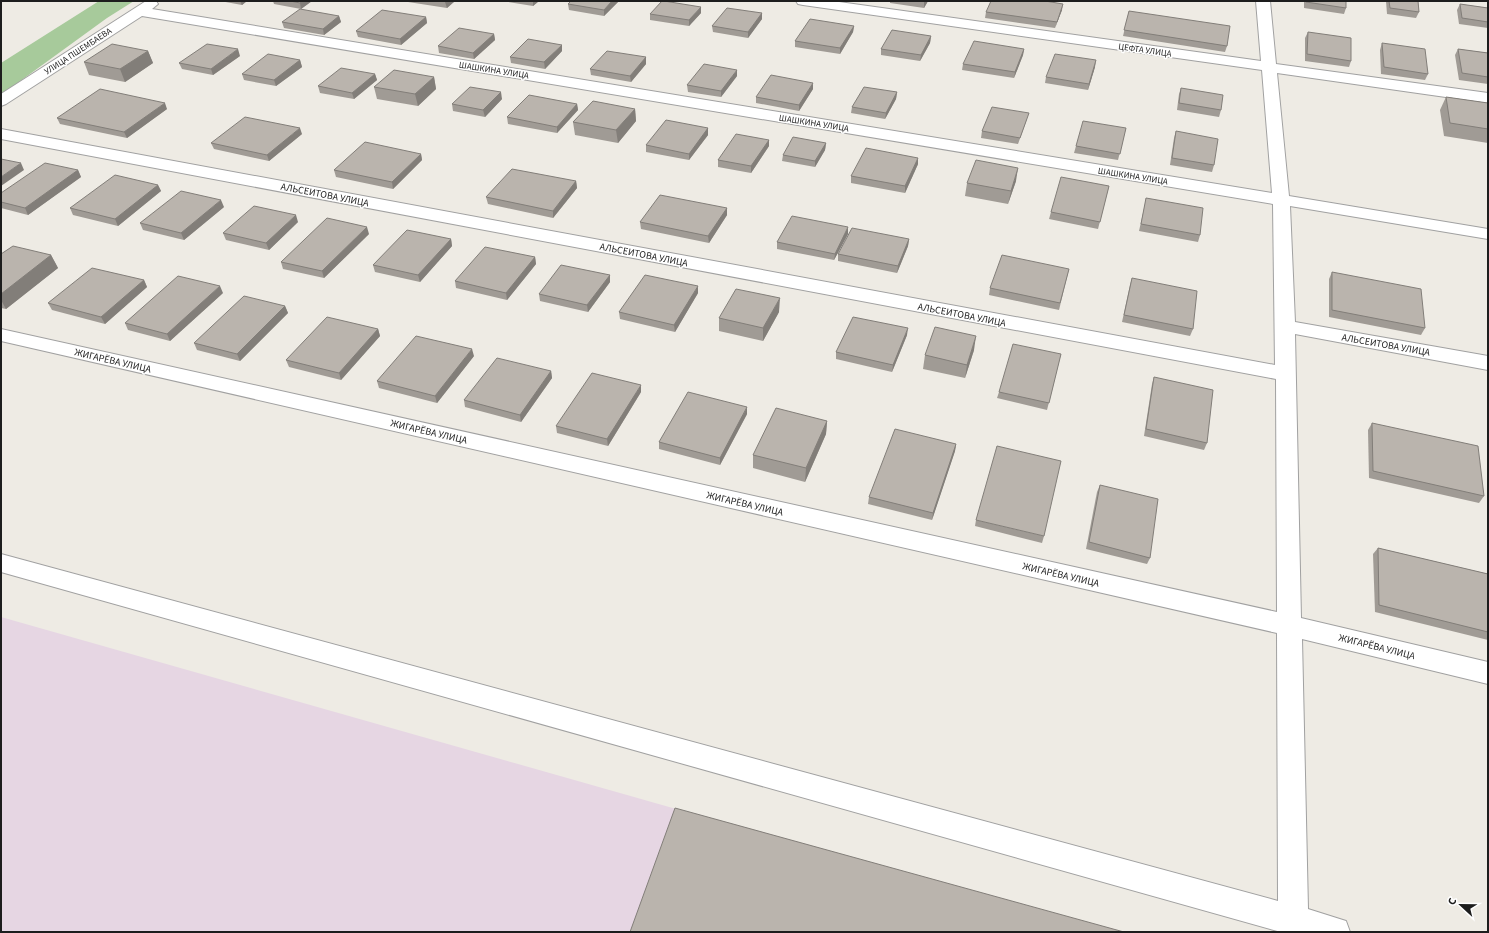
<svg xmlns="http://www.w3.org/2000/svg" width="1489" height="933" viewBox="0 0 1489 933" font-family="'Source Sans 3',sans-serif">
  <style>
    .industrial { fill: #e6d6e3 }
    .forest { fill: #a7ca9b }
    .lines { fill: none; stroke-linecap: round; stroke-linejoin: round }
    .minor-casing { stroke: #a1a1a1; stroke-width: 2 }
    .minor { fill: #fff; fill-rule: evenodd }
    .wall { fill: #a09b95 }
    .shaded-wall { fill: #827e79 }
    .building { fill: #bab4ad; stroke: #827e79 }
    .labels { text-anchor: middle; stroke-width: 3; stroke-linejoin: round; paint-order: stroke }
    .far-street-label { font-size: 9px; fill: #1d1d1d; stroke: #fff }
    .street-label { font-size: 10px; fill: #1d1d1d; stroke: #fff }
  </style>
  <rect width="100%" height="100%" fill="#eeebe4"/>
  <!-- industrial -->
  <path class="industrial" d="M1 617 1109 932H1Z"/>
  <!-- forest -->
  <path class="forest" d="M99 1H134L107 18 1 95V63Z"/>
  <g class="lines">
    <!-- minor casing -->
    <g class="minor-casing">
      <path id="minor" d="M146 1H156L158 4 152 9 1272 193 1262 70 803 5 798 4 796 1H832L1261 61 1256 1H1270L1276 64 1488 93V103L1277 73 1289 196 1488 229V239L1290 206 1295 322 1488 356V370L1295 334 1301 618 1488 662V684L1302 639 1308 909 1346 921 1350 932H1281L1 572V554L1278 901 1277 633 1 341V329L1277 612 1276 379 1 139V129L1275 365 1273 204 142 16 6 104 1 106V94Z"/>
    </g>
    <!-- minor -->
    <use href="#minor" class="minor"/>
  </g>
  <!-- wall -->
  <g class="wall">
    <path d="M220 1H247L242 5Z"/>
    <path d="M273 1H312L301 9 274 4Z"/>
    <path d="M408 1H455L447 8 408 2Z"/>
    <path d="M502 1H539L533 6Z"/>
    <path d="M571 1H619L604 16 569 10 568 4Z"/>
    <path d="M890 1H928L924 8 890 3Z"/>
    <path d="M1304 1H1346V8L1344 14 1304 8Z"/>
    <path d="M1386 1H1418L1419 12 1416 18 1387 14Z"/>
    <path d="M1460 4 1488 8V28L1459 24 1457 10Z"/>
    <path d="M1062 10 1055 28 985 18 986 12Z"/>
    <path d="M1129 11 1227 46 1225 52 1123 36Z"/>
    <path d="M701 13 689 26 650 20V14Z"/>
    <path d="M762 13V19L748 38 713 32 712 26Z"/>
    <path d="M339 16 341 22 324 35 284 28 282 22Z"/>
    <path d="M426 17 427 23 401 45 358 37 356 31Z"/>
    <path d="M854 26 853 32 840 54 795 47V41Z"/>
    <path d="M1308 32 1351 61 1349 67 1305 61V38Z"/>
    <path d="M494 34 495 40 474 59 439 53 438 46Z"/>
    <path d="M931 36 930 43 920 61 881 55V49Z"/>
    <path d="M1382 43 1428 74 1425 80 1381 74 1380 50Z"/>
    <path d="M1024 49 1023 55 1014 78 962 70 963 64Z"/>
    <path d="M1458 49 1488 53V84L1459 80 1455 55Z"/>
    <path d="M148 51 153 63 125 82 89 75 84 62Z"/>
    <path d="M562 51 545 69 511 63 510 57Z"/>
    <path d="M240 56 213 75 182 69 179 63Z"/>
    <path d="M646 57V64L631 82 591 75 590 69Z"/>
    <path d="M300 60 302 67 276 86 244 80 242 74Z"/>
    <path d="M1095 67 1088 90 1045 83 1046 77Z"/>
    <path d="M375 74 377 80 354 99 320 93 318 86Z"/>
    <path d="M737 76 721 97 688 92 687 85Z"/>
    <path d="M434 77 436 89 418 106 377 99 374 87Z"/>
    <path d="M1181 88 1221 110 1219 117 1177 110 1179 94Z"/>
    <path d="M813 89 799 111 756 103V97Z"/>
    <path d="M897 92 896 99 885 119 851 113 852 107Z"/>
    <path d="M1446 97 1488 103V143L1444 136 1440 110Z"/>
    <path d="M502 99 485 117 453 111 452 104Z"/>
    <path d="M577 104 578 110 557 133 508 124 507 117Z"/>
    <path d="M167 109 127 138 60 124 57 118Z"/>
    <path d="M635 109 636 121 618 143 575 135 573 122Z"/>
    <path d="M1027 119 1018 144 981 138 982 131Z"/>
    <path d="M708 128V135L689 160 646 152V145Z"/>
    <path d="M1126 128 1118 160 1074 153 1076 146Z"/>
    <path d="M1176 131 1214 165 1212 172 1170 165 1174 138Z"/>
    <path d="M302 134 269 161 214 149 211 143Z"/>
    <path d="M769 140V146L751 173 718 167V160Z"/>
    <path d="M826 143 825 150 815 167 782 161 783 155Z"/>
    <path d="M421 154 422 160 393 189 336 177 334 170Z"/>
    <path d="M918 164 905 193 851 183V176Z"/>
    <path d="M78 170 81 177 28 215 1 208V193Z"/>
    <path d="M576 181 577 188 553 218 488 204 486 197Z"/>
    <path d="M1016 181 1008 204 965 196 967 183Z"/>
    <path d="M158 185 161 191 118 226 73 215 70 208Z"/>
    <path d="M1109 186 1098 229 1049 219 1051 212Z"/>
    <path d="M1146 198 1200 235 1198 242 1139 231 1145 204Z"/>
    <path d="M224 207 184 240 143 230 140 223Z"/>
    <path d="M727 208V215L709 243 641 229 640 222Z"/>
    <path d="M298 222 269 250 226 240 223 233Z"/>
    <path d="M369 234 324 278 283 269 281 262Z"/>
    <path d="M848 234 834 260 777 249V242Z"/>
    <path d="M451 239 452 246 420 282 375 272 373 265Z"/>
    <path d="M909 239 908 246 897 273 838 261V254Z"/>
    <path d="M1 254 51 255 58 268 6 309 1 308Z"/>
    <path d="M535 257 536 264 507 300 456 288 455 281Z"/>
    <path d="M1069 269 1059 310 989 295 990 288Z"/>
    <path d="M1332 272 1425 328 1421 335 1329 317V279Z"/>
    <path d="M610 275V282L588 312 540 301 539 294Z"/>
    <path d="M1132 278 1193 329 1190 336 1122 322 1130 285Z"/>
    <path d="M144 280 147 287 105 324 52 310 48 303Z"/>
    <path d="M223 293 170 341 128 330 125 323Z"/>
    <path d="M698 293 675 332 620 319 619 312Z"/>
    <path d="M285 306 288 313 240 361 197 350 194 343Z"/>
    <path d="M779 312 763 341 719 331V318Z"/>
    <path d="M378 329 380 336 341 380 289 367 286 360Z"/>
    <path d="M907 335 892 372 836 359V352Z"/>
    <path d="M974 350 965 378 923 369 925 355Z"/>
    <path d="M1061 354 1047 410 997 398 999 392Z"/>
    <path d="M474 356 437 403 379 388 377 381Z"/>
    <path d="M551 371 552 378 521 422 465 407 464 400Z"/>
    <path d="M1154 377 1207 443 1204 450 1144 436 1152 384Z"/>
    <path d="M641 392 608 446 557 433 556 426Z"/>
    <path d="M747 414 720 465 659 449V442Z"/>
    <path d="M827 421 826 434 805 482 753 468V455Z"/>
    <path d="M1372 423 1484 496 1479 503 1369 478 1368 430Z"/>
    <path d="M956 444 955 451 932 520 868 504 869 497Z"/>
    <path d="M1100 485 1150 558 1147 564 1086 549 1097 492Z"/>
    <path d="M976 520 1044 536 1042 543 975 526Z"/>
    <path d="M1378 548 1488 574V640L1375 612 1373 554Z"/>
  </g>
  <!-- shaded-wall -->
  <g class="shaded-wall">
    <path d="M240 1H247L242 5Z"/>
    <path d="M302 1H312L301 9 300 3Z"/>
    <path d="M447 1H455L447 8 445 2Z"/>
    <path d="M533 1H539L533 6Z"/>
    <path d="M612 1H619L604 16V10Z"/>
    <path d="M925 1H928L924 8V2Z"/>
    <path d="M1063 4 1062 10 1055 28Z"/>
    <path d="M701 7V13L689 26V20Z"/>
    <path d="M762 13V19L748 38V32Z"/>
    <path d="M339 16 341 22 324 35 323 29Z"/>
    <path d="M426 17 427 23 401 45 400 39Z"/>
    <path d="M854 26 853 32 840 54V48Z"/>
    <path d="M494 34 495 40 474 59 473 53Z"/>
    <path d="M931 36 930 43 920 61 921 55Z"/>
    <path d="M562 45V51L545 69 544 62Z"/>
    <path d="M238 49 240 56 213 75 211 69Z"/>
    <path d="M1024 49 1023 55 1014 78 1015 72Z"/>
    <path d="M148 51 153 63 125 82 120 69Z"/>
    <path d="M646 57V64L631 82 630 76Z"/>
    <path d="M300 60 302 67 276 86 274 80Z"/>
    <path d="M1096 60 1095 67 1088 90 1089 84Z"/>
    <path d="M737 70V76L721 97V91Z"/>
    <path d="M375 74 377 80 354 99 352 93Z"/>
    <path d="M434 77 436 89 418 106 415 94Z"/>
    <path d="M813 83V89L799 111V105Z"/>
    <path d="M501 92 502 99 485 117 483 110Z"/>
    <path d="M897 92 896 99 885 119 886 113Z"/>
    <path d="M165 103 167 109 127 138 124 132Z"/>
    <path d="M577 104 578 110 557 133V127Z"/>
    <path d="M635 109 636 121 618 143 616 130Z"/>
    <path d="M300 128 302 134 269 161 267 155Z"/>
    <path d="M708 128V135L689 160V154Z"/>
    <path d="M769 140V146L751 173V166Z"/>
    <path d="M826 143 825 150 815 167V161Z"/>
    <path d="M421 154 422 160 393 189 392 182Z"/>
    <path d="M918 158V164L905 193V186Z"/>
    <path d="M21 163 24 170 1 186V177Z"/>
    <path d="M1018 168 1016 181 1008 204 1011 191Z"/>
    <path d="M78 170 81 177 28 215 25 208Z"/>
    <path d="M576 181 577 188 553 218V211Z"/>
    <path d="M158 185 161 191 118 226 115 219Z"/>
    <path d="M221 200 224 207 184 240 181 233Z"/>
    <path d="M727 208V215L709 243 708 236Z"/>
    <path d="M296 215 298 222 269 250 266 243Z"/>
    <path d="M367 227 369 234 324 278 322 271Z"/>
    <path d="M848 227V234L834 260 835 254Z"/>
    <path d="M451 239 452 246 420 282 418 275Z"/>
    <path d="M909 239 908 246 897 273 898 266Z"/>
    <path d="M51 255 58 268 6 309 1 300V294Z"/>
    <path d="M535 257 536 264 507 300 506 293Z"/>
    <path d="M610 275V282L588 312 587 305Z"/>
    <path d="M144 280 147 287 105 324 101 317Z"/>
    <path d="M220 286 223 293 170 341 167 334Z"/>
    <path d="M698 286V293L675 332 674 325Z"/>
    <path d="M780 298 779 312 763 341V328Z"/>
    <path d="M285 306 288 313 240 361 237 354Z"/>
    <path d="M908 328 907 335 892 372 893 365Z"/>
    <path d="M378 329 380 336 341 380 339 373Z"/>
    <path d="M976 336 974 350 965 378 967 365Z"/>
    <path d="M472 349 474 356 437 403 435 396Z"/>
    <path d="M551 371 552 378 521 422 520 415Z"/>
    <path d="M641 385V392L608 446 607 439Z"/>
    <path d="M747 407V414L720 465V458Z"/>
    <path d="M827 421 826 434 805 482 806 468Z"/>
    <path d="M956 444 955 451 932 520 933 513Z"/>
  </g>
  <!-- building -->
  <g class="building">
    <path d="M290 1H302L300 3Z"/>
    <path d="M571 1H612L604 10 568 4Z"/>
    <path d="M662 1H664L701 7 689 20 650 14Z"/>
    <path d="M991 1H1045L1063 4 1057 22 986 12Z"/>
    <path d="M1306 1H1346V8L1306 2Z"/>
    <path d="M1389 1H1418L1419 12 1390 8Z"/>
    <path d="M1460 4 1488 8V22L1462 18Z"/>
    <path d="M727 8 762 13 748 32 712 26Z"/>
    <path d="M300 9 339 16 323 29 282 22Z"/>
    <path d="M382 10 426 17 400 39 356 31Z"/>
    <path d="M1129 11 1230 26 1227 46 1124 30Z"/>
    <path d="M810 19 854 26 840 48 795 41Z"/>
    <path d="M459 28 494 34 473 53 438 46Z"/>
    <path d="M892 30 931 36 921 55 881 49Z"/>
    <path d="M1308 32 1351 38V61L1307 54Z"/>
    <path d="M528 39 562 45 544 62 510 57Z"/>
    <path d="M974 41 1024 49 1015 72 963 64Z"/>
    <path d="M1382 43 1425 49 1428 74 1384 67Z"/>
    <path d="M112 44 148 51 120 69 84 62Z"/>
    <path d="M207 44 238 49 211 69 179 63Z"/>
    <path d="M1458 49 1488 53V77L1462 73Z"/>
    <path d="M607 51 646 57 630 76 590 69Z"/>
    <path d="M268 54 300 60 274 80 242 74Z"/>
    <path d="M1055 54 1096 60 1089 84 1046 77Z"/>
    <path d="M704 64 737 70 721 91 687 85Z"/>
    <path d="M341 68 375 74 352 93 318 86Z"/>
    <path d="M394 70 434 77 415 94 374 87Z"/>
    <path d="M771 75 813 83 799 105 756 97Z"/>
    <path d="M470 87 501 92 483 110 452 104Z"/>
    <path d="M864 87 897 92 886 113 852 107Z"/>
    <path d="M1181 88 1223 95 1221 110 1179 103Z"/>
    <path d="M100 89 165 103 124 132 57 118Z"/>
    <path d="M529 95 577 104 557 127 507 117Z"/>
    <path d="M1446 97 1488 103V129L1450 123Z"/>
    <path d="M593 101 635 109 616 130 573 122Z"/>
    <path d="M992 107 1029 113 1020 138 982 131Z"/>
    <path d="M245 117 300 128 267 155 211 143Z"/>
    <path d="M666 120 708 128 689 154 646 145Z"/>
    <path d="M1083 121 1126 128 1120 154 1076 146Z"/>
    <path d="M1176 131 1218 139 1214 165 1172 158Z"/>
    <path d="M736 134 769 140 751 166 718 160Z"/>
    <path d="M793 137 826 143 815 161 783 155Z"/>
    <path d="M365 142 421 154 392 182 334 170Z"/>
    <path d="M866 148 918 158 905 186 851 176Z"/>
    <path d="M1 159 21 163 1 177Z"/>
    <path d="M976 160 1018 168 1011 191 967 183Z"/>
    <path d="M45 163 78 170 25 208 1 202V193Z"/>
    <path d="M512 169 576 181 553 211 486 197Z"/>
    <path d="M115 175 158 185 115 219 70 208Z"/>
    <path d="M1061 177 1109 186 1100 222 1051 212Z"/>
    <path d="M181 191 221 200 181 233 140 223Z"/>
    <path d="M660 195 727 208 708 236 640 222Z"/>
    <path d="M1146 198 1203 208 1200 235 1141 224Z"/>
    <path d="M254 206 296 215 266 243 223 233Z"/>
    <path d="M792 216 848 227 835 254 777 242Z"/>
    <path d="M327 218 367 227 322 271 281 262Z"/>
    <path d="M852 228 909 239 898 266 838 254Z"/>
    <path d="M407 230 451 239 418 275 373 265Z"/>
    <path d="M13 246 51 255 1 294V254Z"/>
    <path d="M485 247 535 257 506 293 455 281Z"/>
    <path d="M1002 255 1069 269 1060 303 990 288Z"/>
    <path d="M561 265 610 275 587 305 539 294Z"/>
    <path d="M92 268 144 280 101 317 48 303Z"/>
    <path d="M1332 272 1421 289 1425 328 1332 310Z"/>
    <path d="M645 275 698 286 674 325 619 312Z"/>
    <path d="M178 276 220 286 167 334 125 323Z"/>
    <path d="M1132 278 1197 291 1193 329 1124 315Z"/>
    <path d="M736 289 780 298 763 328 719 318Z"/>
    <path d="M244 296 285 306 237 354 194 343Z"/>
    <path d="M327 317 378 329 339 373 286 360Z"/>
    <path d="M853 317 908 328 893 365 836 352Z"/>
    <path d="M935 327 976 336 967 365 925 355Z"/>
    <path d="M416 336 472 349 435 396 377 381Z"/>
    <path d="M1013 344 1061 354 1049 403 999 392Z"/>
    <path d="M497 358 551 371 520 415 464 400Z"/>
    <path d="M592 373 641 385 607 439 556 426Z"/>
    <path d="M1154 377 1213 390 1207 443 1146 429Z"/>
    <path d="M688 392 747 407 720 458 659 442Z"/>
    <path d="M776 408 827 421 806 468 753 455Z"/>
    <path d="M1372 423 1478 446 1484 496 1373 471Z"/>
    <path d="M895 429 956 444 933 513 869 497Z"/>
    <path d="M997 446 1061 461 1044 536 976 520Z"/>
    <path d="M1100 485 1158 499 1150 558 1089 542Z"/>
    <path d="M1378 548 1488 574V632L1379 605Z"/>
    <path d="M675 808 1124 932H630Z"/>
  </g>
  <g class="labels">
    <!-- far-street labels -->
    <g class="far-street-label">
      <text transform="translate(1145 50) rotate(8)" y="3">ЦЕФТА УЛИЦА</text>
      <text transform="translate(78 51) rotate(-33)" y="3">УЛИЦА ПШЕМБАЕВА</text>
      <text transform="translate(494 70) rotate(9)" y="3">ШАШКИНА УЛИЦА</text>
      <text transform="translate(814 123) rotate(9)" y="3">ШАШКИНА УЛИЦА</text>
      <text transform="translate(1133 176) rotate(9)" y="3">ШАШКИНА УЛИЦА</text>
    </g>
    <!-- street labels -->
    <g class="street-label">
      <text transform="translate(325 194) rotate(11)" y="4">АЛЬСЕИТОВА УЛИЦА</text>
      <text transform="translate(644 254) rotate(11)" y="4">АЛЬСЕИТОВА УЛИЦА</text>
      <text transform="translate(962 314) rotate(11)" y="4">АЛЬСЕИТОВА УЛИЦА</text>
      <text transform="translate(1386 344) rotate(10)" y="4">АЛЬСЕИТОВА УЛИЦА</text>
      <text transform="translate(113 360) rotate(13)" y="4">ЖИГАРЁВА УЛИЦА</text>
      <text transform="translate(429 431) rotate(13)" y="4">ЖИГАРЁВА УЛИЦА</text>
      <text transform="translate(745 503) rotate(13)" y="4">ЖИГАРЁВА УЛИЦА</text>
      <text transform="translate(1061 574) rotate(13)" y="4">ЖИГАРЁВА УЛИЦА</text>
      <text transform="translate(1377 646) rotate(14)" y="4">ЖИГАРЁВА УЛИЦА</text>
    </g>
  </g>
  <!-- border -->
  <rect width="1489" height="933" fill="none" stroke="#1d1d1d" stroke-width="4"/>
  <!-- north arrow -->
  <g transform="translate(1461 905) rotate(292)" stroke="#ffffff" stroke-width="3" paint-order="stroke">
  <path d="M0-3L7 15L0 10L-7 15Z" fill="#1d1d1d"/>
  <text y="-6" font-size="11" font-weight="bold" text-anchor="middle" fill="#1d1d1d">С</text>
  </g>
</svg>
